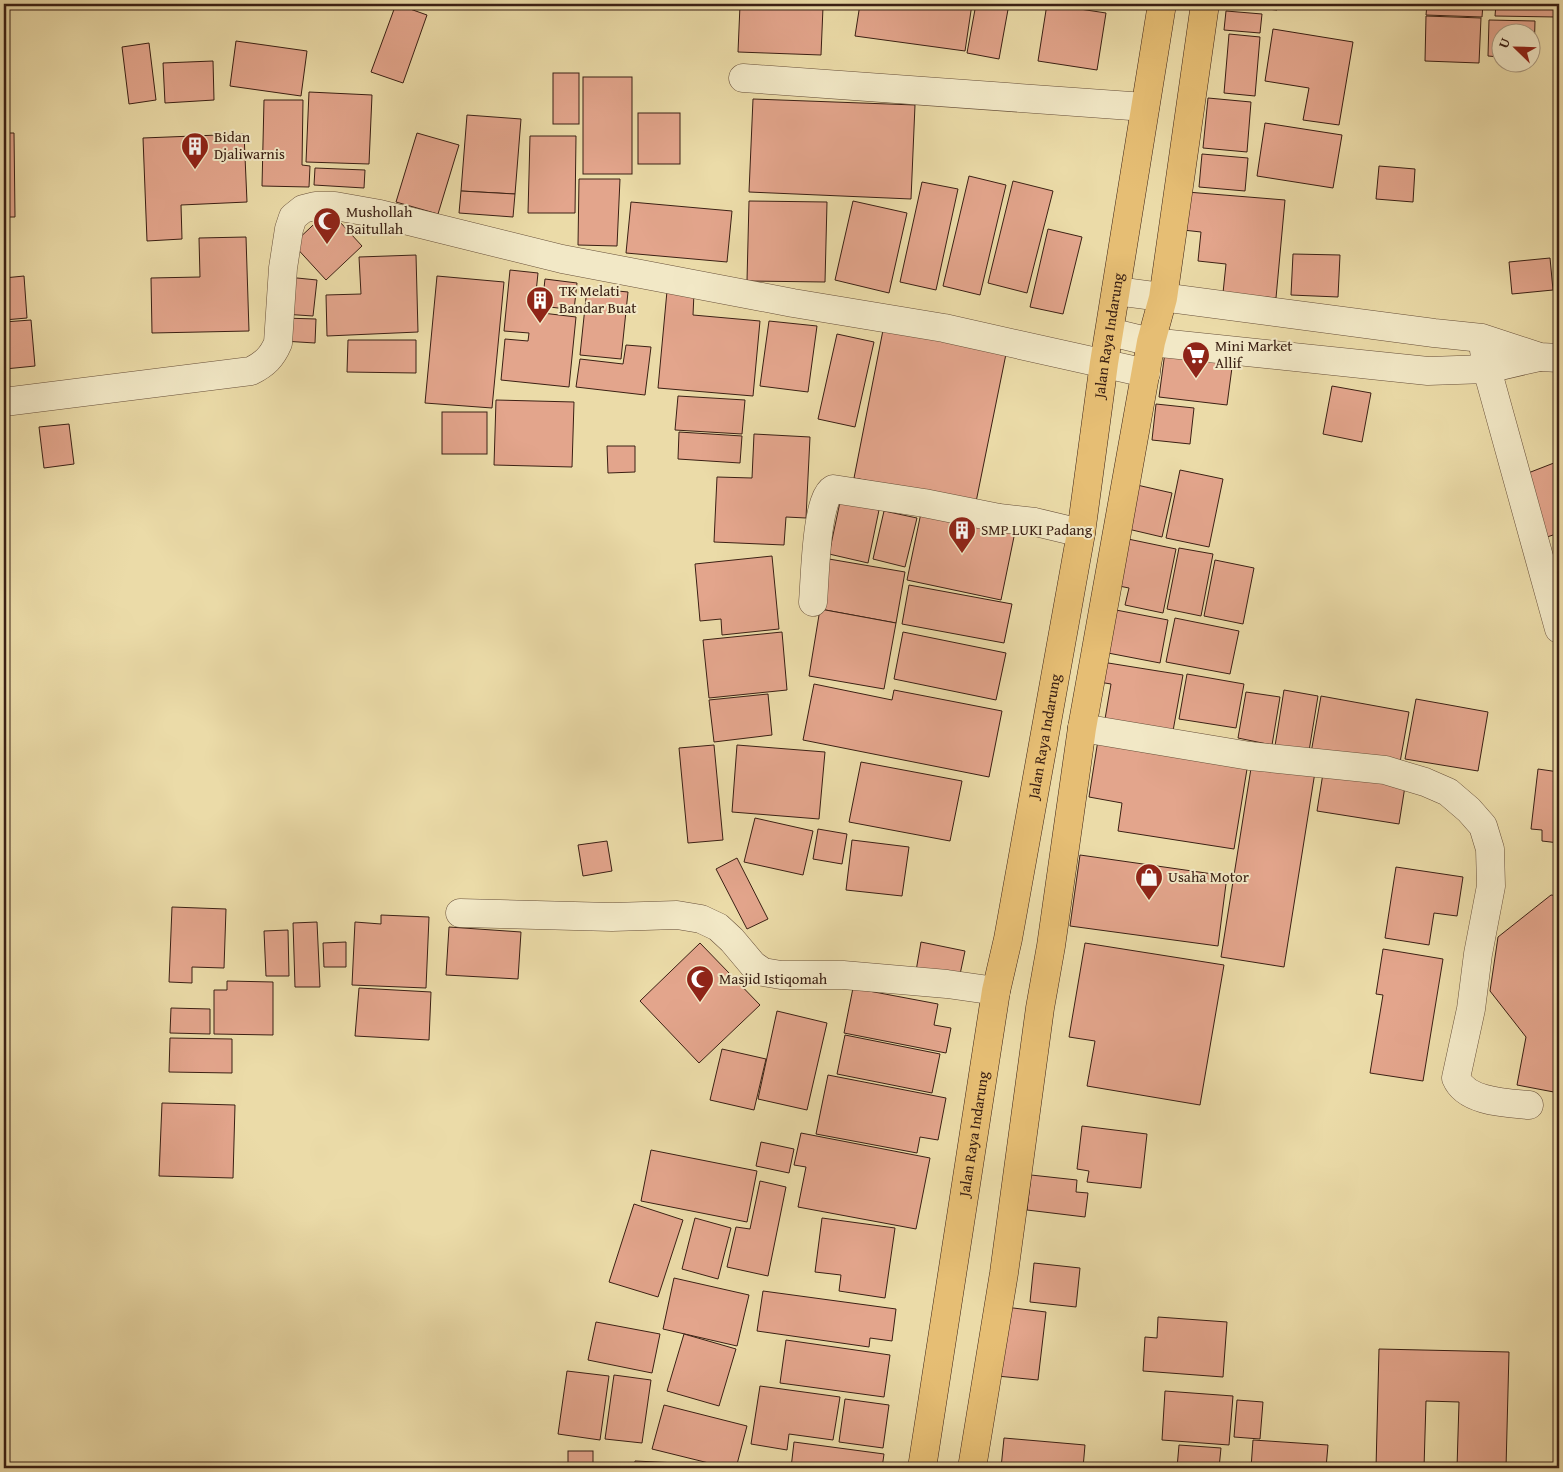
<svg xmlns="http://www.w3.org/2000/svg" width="1563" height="1472" viewBox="0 0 1563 1472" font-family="'Gentium Book Plus',serif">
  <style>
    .building { fill: #e3a58c; stroke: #3b2014 }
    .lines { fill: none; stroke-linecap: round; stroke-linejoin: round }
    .minor-casing { stroke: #674f39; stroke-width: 29 }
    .highway-casing { stroke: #3b2014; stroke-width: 29 }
    .minor { stroke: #f2e8c6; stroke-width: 28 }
    .highway { stroke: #e6be74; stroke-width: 28 }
    .labels { text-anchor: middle; stroke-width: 4; stroke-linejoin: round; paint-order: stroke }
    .poi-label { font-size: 15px; fill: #3b2014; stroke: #f2e8c6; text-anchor: start }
    .street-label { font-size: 15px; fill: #3b2014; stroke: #f2e8c6 }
  </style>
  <rect width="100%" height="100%" fill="#ebdba8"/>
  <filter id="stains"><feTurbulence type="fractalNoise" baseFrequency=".004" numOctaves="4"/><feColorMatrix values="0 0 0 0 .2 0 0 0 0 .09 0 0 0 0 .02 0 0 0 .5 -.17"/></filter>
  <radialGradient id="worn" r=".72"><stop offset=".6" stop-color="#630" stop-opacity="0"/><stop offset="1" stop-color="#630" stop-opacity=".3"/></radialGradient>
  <!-- building -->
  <g class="building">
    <path d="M396 4 427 15 403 83 371 72Z"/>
    <path d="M860 4H972L965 51 855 36Z"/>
    <path d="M976 4H1009L999 59 967 53Z"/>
    <path d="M1047 4 1106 13 1097 70 1038 61Z"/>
    <path d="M1225 4H1277V10L1225 5Z"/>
    <path d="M1427 4H1483L1482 17 1426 15Z"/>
    <path d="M1496 4H1557L1556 17 1495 16Z"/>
    <path d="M740 5 823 7 821 55 738 52Z"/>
    <path d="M1226 11 1262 14 1260 33 1224 30Z"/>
    <path d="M1426 16 1481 18 1479 63 1425 61Z"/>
    <path d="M1489 20 1535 21 1534 58H1530V32H1500V57L1488 56Z"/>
    <path d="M1273 29 1353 42 1339 125 1303 120 1309 88 1265 81Z"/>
    <path d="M1229 34 1260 37 1255 96 1224 93Z"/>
    <path d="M236 41 307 51 301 96 230 86Z"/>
    <path d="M149 43 156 100 129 104 122 47Z"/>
    <path d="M213 61 214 100 165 103 163 63Z"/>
    <rect x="553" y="73" width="26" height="51"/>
    <rect x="583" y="77" width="49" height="97"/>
    <path d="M309 92 372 95 369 164 306 162Z"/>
    <path d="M1208 98 1251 102 1247 152 1203 148Z"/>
    <path d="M753 99 915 105 911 199 749 192Z"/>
    <path d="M264 100H303L302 165 310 166 309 187 262 186Z"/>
    <rect x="638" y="113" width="42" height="51"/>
    <path d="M467 115 521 119 515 194 461 191Z"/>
    <path d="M1265 123 1342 135 1333 188 1257 176Z"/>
    <path d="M4 133H14L15 217H4Z"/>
    <path d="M417 133 459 145 438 214 396 202Z"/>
    <path d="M244 134 247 202 181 205 182 239 147 241 143 138Z"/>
    <path d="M530 136H576L575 213H528Z"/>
    <path d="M1202 154 1248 158 1245 191 1199 187Z"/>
    <path d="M1379 166 1415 169 1413 202 1376 199Z"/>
    <path d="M315 168 365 170 364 188 314 185Z"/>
    <path d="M969 176 1006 185 980 295 943 286Z"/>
    <path d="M579 179H620L617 246 578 245Z"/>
    <path d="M1013 181 1053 191 1027 293 988 283Z"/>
    <path d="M922 182 958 189 936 290 900 282Z"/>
    <path d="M461 191 515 194 513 217 459 213Z"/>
    <path d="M1187 192 1285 200 1276 298 1223 293 1226 264 1198 261 1201 232 1183 230Z"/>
    <path d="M749 201 827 202 825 282 747 281Z"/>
    <path d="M853 201 907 213 889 293 835 280Z"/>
    <path d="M631 202 732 211 727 262 626 253Z"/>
    <path d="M329 210 362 246 326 280 293 244Z"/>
    <path d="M1048 229 1082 237 1063 314 1030 307Z"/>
    <path d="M246 237 249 331 152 333 151 278 200 277 199 238Z"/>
    <path d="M1293 254 1340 255 1338 297 1291 295Z"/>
    <path d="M416 255 418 332 327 336 326 295 361 294 359 257Z"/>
    <path d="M1550 258 1553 290 1512 294 1509 262Z"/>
    <path d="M510 270 538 273 534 312 576 317 569 387 501 380 505 339 528 341 529 333 504 331Z"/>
    <path d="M24 276 27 318 4 320V278Z"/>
    <path d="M437 276 504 282 492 408 425 403Z"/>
    <path d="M287 277 317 280 313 316 283 314Z"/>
    <path d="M545 279 577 283 574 310 542 306Z"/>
    <path d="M587 288 628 292 621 359 580 355Z"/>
    <path d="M667 291 694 293 693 315 760 321 753 396 658 388Z"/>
    <path d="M284 318 316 319 315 343 283 341Z"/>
    <path d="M31 320 35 366 5 369 4 322Z"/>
    <path d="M769 321 817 326 808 392 760 386Z"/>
    <path d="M884 325 1007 349 976 502 854 478Z"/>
    <path d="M837 334 874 342 855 427 818 419Z"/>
    <path d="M348 340H416V373L347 372Z"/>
    <path d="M626 345 651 347 645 395 576 387 580 359 623 364Z"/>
    <path d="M1165 352 1233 360 1227 405 1159 397Z"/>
    <path d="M1332 386 1371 393 1362 442 1323 434Z"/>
    <path d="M678 396 745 400 742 434 675 430Z"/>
    <path d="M496 400 574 402 572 467 494 465Z"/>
    <path d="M1156 404 1194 408 1190 444 1152 440Z"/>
    <rect x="442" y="412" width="45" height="42"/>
    <path d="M69 424 74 464 44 468 39 427Z"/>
    <path d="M679 432 742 436 740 463 678 459Z"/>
    <path d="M754 434 810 437 806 518 786 517 784 545 714 542 717 477 752 478Z"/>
    <path d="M607 446H635V472L608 473Z"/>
    <path d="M1559 461V533L1547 537 1523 475Z"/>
    <path d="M1180 470 1223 479 1209 547 1166 538Z"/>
    <path d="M1137 485 1172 493 1162 537 1128 529Z"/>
    <path d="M840 502 879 510 868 563 829 554Z"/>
    <path d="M922 508 1016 527 1001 600 907 580Z"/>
    <path d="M884 511 917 518 905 567 873 559Z"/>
    <path d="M1128 539 1176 549 1163 613 1125 605 1129 588 1119 586Z"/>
    <path d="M1179 548 1213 554 1201 616 1167 609Z"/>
    <path d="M772 556 779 629 722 635 721 619 700 621 695 564Z"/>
    <path d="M829 559 905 572 896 623 820 609Z"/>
    <path d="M1215 560 1254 568 1243 624 1204 616Z"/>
    <path d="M909 585 1012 604 1004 643 902 624Z"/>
    <path d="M820 609 896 623 884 689 809 676Z"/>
    <path d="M1116 610 1168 620 1160 663 1108 653Z"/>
    <path d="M1175 618 1239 631 1230 674 1166 662Z"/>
    <path d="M782 632 787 690 709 698 703 640Z"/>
    <path d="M903 632 1006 653 996 700 894 679Z"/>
    <path d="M1102 662 1183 675 1173 731 1105 719 1111 684 1099 682Z"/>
    <path d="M1187 674 1244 684 1236 728 1179 719Z"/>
    <path d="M814 684 892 700 894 690 1002 711 989 777 803 740Z"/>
    <path d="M1284 690 1318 696 1309 751 1275 746Z"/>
    <path d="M1246 692 1280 697 1272 745 1238 738Z"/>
    <path d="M768 694 772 735 714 742 709 700Z"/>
    <path d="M1321 696 1409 712 1399 768 1311 753Z"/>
    <path d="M1416 699 1488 712 1478 771 1405 759Z"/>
    <path d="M1098 740 1248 763 1234 849 1118 831 1122 803 1089 797Z"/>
    <path d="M714 745 723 840 688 843 679 748Z"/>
    <path d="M737 745 825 752 819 819 732 812Z"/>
    <path d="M861 762 962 781 950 841 849 822Z"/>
    <path d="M1252 762 1315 772 1284 967 1221 957Z"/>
    <path d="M1324 767 1406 780 1399 824 1317 811Z"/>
    <path d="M1538 769 1559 772V843L1542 841V830L1531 829Z"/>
    <path d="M755 818 813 831 803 875 744 862Z"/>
    <path d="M818 829 847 834 842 864 813 859Z"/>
    <path d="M852 840 909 847 902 896 846 890Z"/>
    <path d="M607 841 612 871 583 876 578 845Z"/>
    <path d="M1080 855 1227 876 1218 946 1070 926Z"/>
    <path d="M737 858 768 919 747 929 716 869Z"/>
    <path d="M1396 867 1463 877 1457 916 1434 913 1429 945 1385 938Z"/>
    <path d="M1551 895 1559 896V1093L1517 1085 1526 1037 1490 991 1498 937Z"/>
    <path d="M172 907 226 909 224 968 192 967V983L169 982Z"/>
    <path d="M381 915 429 917 426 988 352 985 355 922 381 924Z"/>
    <path d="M317 922 320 987H295L293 923Z"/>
    <path d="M449 927 521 932 518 979 446 975Z"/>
    <path d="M288 930 289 976H266L264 931Z"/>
    <path d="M346 942V967H324L323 943Z"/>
    <path d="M921 942 965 951 959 979 916 971Z"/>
    <path d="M700 943 760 1005 699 1063 640 1001Z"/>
    <path d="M1085 943 1224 965 1200 1105 1087 1086 1095 1041 1069 1037Z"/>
    <path d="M1383 949 1443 959 1423 1081 1370 1073 1383 995 1376 994Z"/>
    <path d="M227 981 273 982V1035L214 1034V990H227Z"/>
    <path d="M359 988 431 992 429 1040 355 1036Z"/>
    <path d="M853 988 938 1004 934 1025 951 1028 946 1053 844 1033Z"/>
    <path d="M171 1008 210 1009V1034L170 1033Z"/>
    <path d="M777 1011 827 1023 807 1110 758 1099Z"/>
    <path d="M845 1035 940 1054 932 1093 837 1074Z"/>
    <path d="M170 1038 232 1039V1073L169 1072Z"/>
    <path d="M722 1049 766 1059 754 1110 710 1100Z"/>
    <path d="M828 1075 946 1098 938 1140 920 1137 917 1153 816 1134Z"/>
    <path d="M162 1103 235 1105 233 1178 159 1176Z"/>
    <path d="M1082 1126 1147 1134 1141 1188 1087 1182 1089 1171 1077 1169Z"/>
    <path d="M801 1133 930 1158 916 1229 798 1207 806 1167 794 1165Z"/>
    <path d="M761 1142 794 1149 789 1173 756 1166Z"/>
    <path d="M651 1150 757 1171 747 1222 641 1201Z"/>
    <path d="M1031 1175 1077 1180 1076 1192 1088 1193 1085 1217 1027 1210Z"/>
    <path d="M760 1181 786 1187 768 1276 727 1267 736 1227 750 1229Z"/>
    <path d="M634 1204 683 1220 658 1297 609 1282Z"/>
    <path d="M695 1218 731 1228 718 1279 682 1269Z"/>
    <path d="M822 1218 895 1228 885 1298 839 1291 841 1275 815 1272Z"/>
    <path d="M1034 1263 1080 1268 1076 1307 1030 1302Z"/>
    <path d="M674 1278 749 1295 737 1346 663 1329Z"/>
    <path d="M763 1291 896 1309 892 1341 870 1338 869 1347 757 1331Z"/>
    <path d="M1005 1307 1046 1312 1038 1380 997 1376Z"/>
    <path d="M1158 1317 1227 1322 1223 1377 1143 1371 1145 1337 1157 1338Z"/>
    <path d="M596 1322 660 1334 652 1373 588 1360Z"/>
    <path d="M684 1334 736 1349 719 1406 667 1391Z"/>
    <path d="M786 1340 890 1355 884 1397 780 1383Z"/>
    <path d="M1379 1349 1509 1352 1506 1468H1457L1459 1402 1426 1401 1424 1468H1376Z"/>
    <path d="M567 1371 609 1376 600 1440 558 1434Z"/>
    <path d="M614 1375 651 1380 642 1443 605 1439Z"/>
    <path d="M760 1386 840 1397 833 1440 789 1434 787 1450 751 1444Z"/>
    <path d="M1165 1391 1233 1396 1229 1445 1162 1440Z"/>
    <path d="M845 1399 889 1405 883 1448 839 1442Z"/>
    <path d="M1237 1400 1263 1402 1260 1439 1234 1437Z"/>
    <path d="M664 1405 747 1426 736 1468H729L652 1449Z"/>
    <path d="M1004 1438 1085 1445 1083 1468H1001Z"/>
    <path d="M1253 1440 1328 1445 1326 1468H1251Z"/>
    <path d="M794 1442 884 1454 882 1468H791Z"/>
    <path d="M1179 1445 1221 1448 1219 1468H1177Z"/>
    <rect x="568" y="1451" width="25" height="17"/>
    <path d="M635 1461 678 1463V1468H634Z"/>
  </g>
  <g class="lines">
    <!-- minor casing -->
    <g class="minor-casing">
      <g id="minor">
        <path d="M743 78 1145 107"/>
        <path d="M1116 291 1434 333 1482 338 1540 357 1559 358"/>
        <path d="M1110 332 1151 342 1428 371 1487 369 1539 357"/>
        <path d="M1484 350 1487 369 1559 629"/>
        <path d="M4 402 251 371C265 364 272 357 278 343L283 268 289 229 293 217 303 209 315 206H335L380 214 562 259 793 303 944 328 1146 373"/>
        <path d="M813 602C815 580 816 498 833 489L924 503 999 518 1035 522 1081 533"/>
        <path d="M1082 728 1250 756 1385 770 1425 782 1448 792 1469 810 1483 826 1490 849 1491 886 1478 954 1471 1009 1456 1078C1466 1102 1506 1103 1529 1105"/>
        <path d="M460 913 612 917 677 915 701 919 718 927 732 940 753 965 763 972 781 975H843L947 984 996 991"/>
      </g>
    </g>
    <!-- highway casing -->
    <g class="highway-casing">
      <g id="highway">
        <path id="s1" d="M922 1468 996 991 1008 939 1081 533 1104 363 1162 4"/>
        <path d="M972 1468 1004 1273 1040 1008 1051 946 1082 728 1151 342 1163 298 1205 4"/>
      </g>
    </g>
    <!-- minor -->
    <use href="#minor" class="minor"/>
    <!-- highway -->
    <use href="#highway" class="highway"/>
  </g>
  <!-- icons -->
  <defs>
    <g id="building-pin" transform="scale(1.4375)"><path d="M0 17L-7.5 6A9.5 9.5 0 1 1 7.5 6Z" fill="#8f2418" stroke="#f2e8c6"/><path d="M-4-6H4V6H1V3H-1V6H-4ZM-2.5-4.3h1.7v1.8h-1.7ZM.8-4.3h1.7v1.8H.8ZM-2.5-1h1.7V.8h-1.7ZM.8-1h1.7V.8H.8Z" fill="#fff"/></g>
    <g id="mosque-pin" transform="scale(1.4375)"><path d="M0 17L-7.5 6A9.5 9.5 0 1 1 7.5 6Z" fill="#8f2418" stroke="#f2e8c6"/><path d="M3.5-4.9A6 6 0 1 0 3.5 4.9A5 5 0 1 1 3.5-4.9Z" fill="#fff"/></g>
    <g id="supermarket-pin" transform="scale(1.4375)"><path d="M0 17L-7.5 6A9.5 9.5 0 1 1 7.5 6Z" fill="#8f2418" stroke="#f2e8c6"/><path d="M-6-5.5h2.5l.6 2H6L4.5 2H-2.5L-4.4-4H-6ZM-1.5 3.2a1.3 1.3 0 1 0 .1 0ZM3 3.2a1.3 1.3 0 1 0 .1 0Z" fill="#fff"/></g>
    <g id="shop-pin" transform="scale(1.4375)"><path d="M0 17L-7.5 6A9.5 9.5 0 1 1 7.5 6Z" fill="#8f2418" stroke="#f2e8c6"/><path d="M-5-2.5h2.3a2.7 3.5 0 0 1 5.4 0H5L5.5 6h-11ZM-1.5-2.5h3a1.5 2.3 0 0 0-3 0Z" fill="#fff"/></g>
  </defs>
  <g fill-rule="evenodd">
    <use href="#building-pin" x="195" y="146"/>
    <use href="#mosque-pin" x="327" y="221"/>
    <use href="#building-pin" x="540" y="300"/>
    <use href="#supermarket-pin" x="1196" y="355"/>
    <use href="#building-pin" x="962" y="530"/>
    <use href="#shop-pin" x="1149" y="877"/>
    <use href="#mosque-pin" x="700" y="979"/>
  </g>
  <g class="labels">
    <!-- poi labels -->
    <g class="poi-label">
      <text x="214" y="142">Bidan<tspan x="214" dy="17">Djaliwarnis</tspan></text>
      <text x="346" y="217">Mushollah<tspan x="346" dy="17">Baitullah</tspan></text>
      <text x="559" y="296">TK Melati<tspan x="559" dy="17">Bandar Buat</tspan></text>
      <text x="1215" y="351">Mini Market<tspan x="1215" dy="17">Allif</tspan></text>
      <text x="981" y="535">SMP LUKI Padang</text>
      <text x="1168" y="882">Usaha Motor</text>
      <text x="719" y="984">Masjid Istiqomah</text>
    </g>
    <!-- street labels -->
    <g class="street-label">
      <text dy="5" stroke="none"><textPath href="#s1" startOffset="1148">Jalan Raya Indarung</textPath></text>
      <text dy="5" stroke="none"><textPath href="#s1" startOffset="742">Jalan Raya Indarung</textPath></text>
      <text dy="5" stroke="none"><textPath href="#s1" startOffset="338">Jalan Raya Indarung</textPath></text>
    </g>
  </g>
  <!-- margin -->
  <rect width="1563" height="1472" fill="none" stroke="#ebdba8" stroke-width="20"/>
  <rect x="5" y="5" width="1553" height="1462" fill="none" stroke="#3b2014" stroke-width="2.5"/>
  <rect x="10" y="10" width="1543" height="1452" fill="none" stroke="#3b2014"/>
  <!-- north arrow -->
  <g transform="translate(1516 48) rotate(293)"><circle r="24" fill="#f2e8c6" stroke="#a9987f"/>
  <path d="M0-4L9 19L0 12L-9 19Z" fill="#8f2418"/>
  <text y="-8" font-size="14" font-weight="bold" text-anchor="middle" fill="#3b2014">U</text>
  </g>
  <rect width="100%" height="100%" filter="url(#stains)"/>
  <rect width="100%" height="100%" fill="url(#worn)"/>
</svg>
